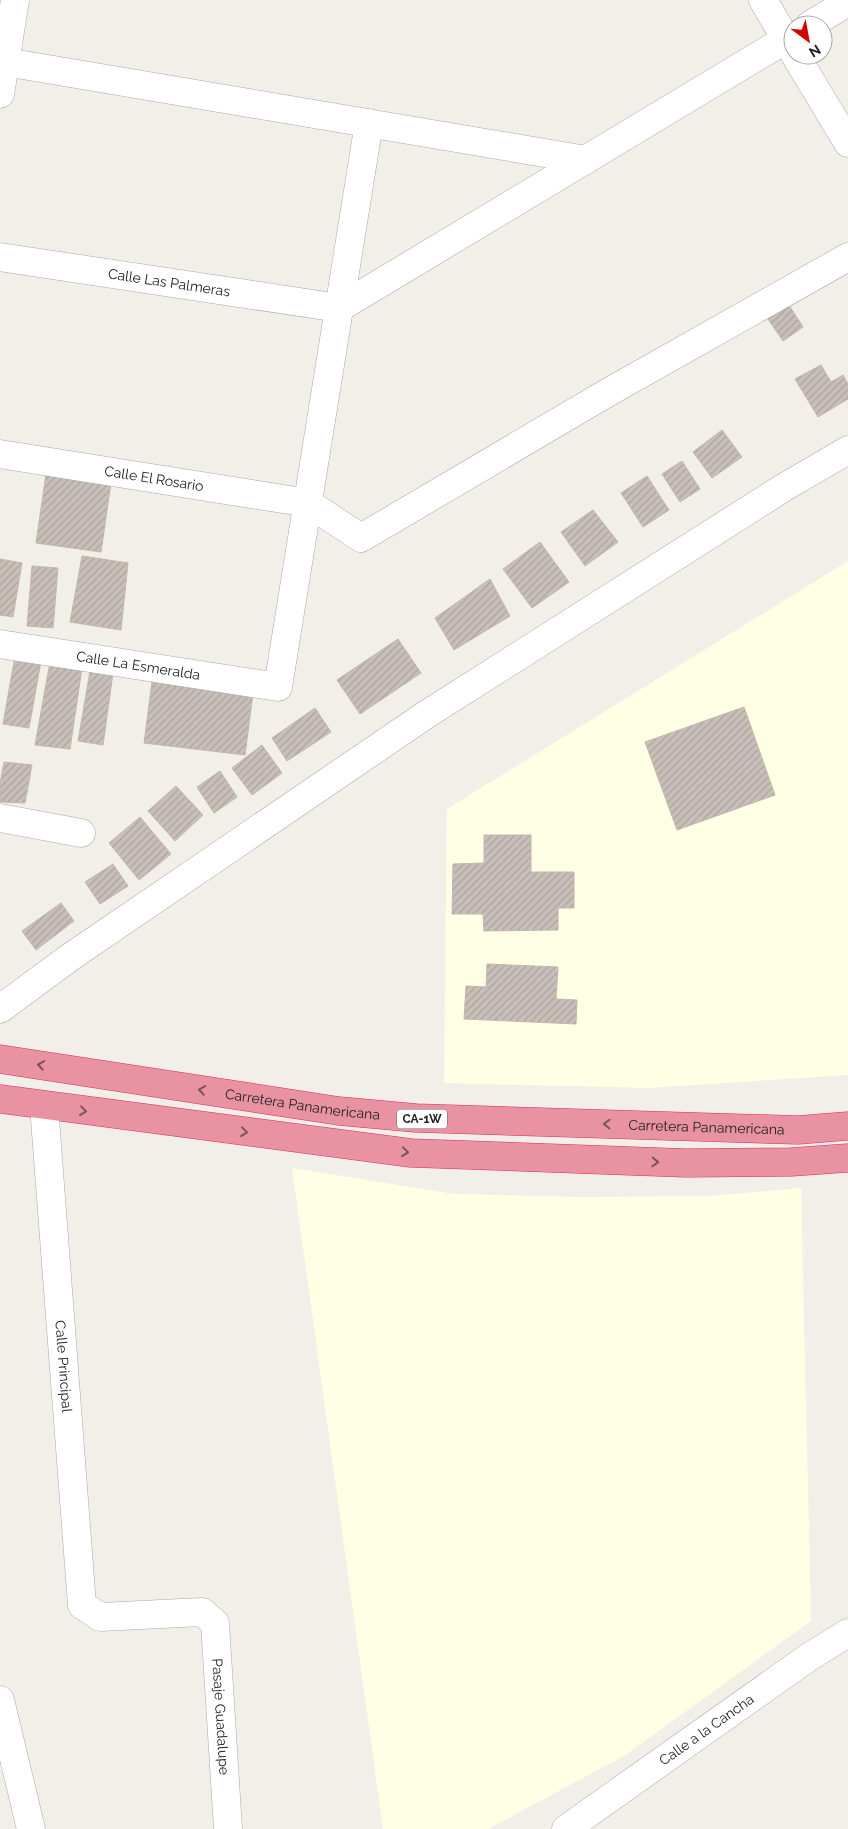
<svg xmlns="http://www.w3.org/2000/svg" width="848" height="1829" viewBox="0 0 848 1829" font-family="Raleway,sans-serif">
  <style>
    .education { fill: #ffffe5 }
    .building { fill: url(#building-hatch); stroke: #c4b6ab }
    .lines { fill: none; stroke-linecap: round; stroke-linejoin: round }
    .minor-casing { stroke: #a9a9a9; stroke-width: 29 }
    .highway-casing { stroke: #dc2a67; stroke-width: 29 }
    .minor { stroke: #fff; stroke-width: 28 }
    .highway { stroke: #e892a2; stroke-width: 28 }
    .oneway { stroke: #7b545c }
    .labels { text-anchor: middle; stroke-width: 4; stroke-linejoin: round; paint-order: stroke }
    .shield { fill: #fff; stroke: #646464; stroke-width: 1 }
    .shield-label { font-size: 12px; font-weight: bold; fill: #222 }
    .street-label { font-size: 14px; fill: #222; stroke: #fff }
  </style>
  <defs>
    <pattern id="building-hatch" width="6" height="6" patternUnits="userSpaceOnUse" patternTransform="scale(1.25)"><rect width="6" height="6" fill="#c7bfb8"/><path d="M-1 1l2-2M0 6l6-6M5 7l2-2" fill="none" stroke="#aba49e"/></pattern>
  </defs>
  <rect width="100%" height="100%" fill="#f2efe9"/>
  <!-- education -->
  <g class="education">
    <path d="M848 561V1075L647 1088 444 1083 447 809Z"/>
    <path d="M292 1168 454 1194 581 1197 709 1196 801 1188 811 1621 624 1756 488 1829H383Z"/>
  </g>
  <!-- building -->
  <g class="building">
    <path d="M787 302 803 327 783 341 766 316Z"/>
    <path d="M821 365 831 382 843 375 848 384V399L818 417 795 379Z"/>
    <path d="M722 430 742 457 712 478 693 452Z"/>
    <path d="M682 461 700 489 680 502 662 474Z"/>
    <path d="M46 474 111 483 101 552 36 543Z"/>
    <path d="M647 476 669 510 643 527 621 493Z"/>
    <path d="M593 510 618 542 585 566 561 532Z"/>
    <path d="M540 542 569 582 532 608 503 569Z"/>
    <path d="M82 556 128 563 121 630 70 622Z"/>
    <path d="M0 559 22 563 13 617 0 615Z"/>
    <path d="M32 566 58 568 53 628 27 626Z"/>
    <path d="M490 579 510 616 454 650 435 618Z"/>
    <path d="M398 639 421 673 360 714 337 680Z"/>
    <path d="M15 656 41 661 29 728 3 724Z"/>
    <path d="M50 662 82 668 70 749 35 745Z"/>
    <path d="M90 671 113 673 103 745 78 741Z"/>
    <path d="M153 674 254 686 245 755 144 743Z"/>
    <path d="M744 707 775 795 677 830 645 742Z"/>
    <path d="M315 708 331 732 287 761 272 738Z"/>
    <path d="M262 745 282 773 252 795 232 768Z"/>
    <path d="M4 762 32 765 25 803 0 802V784Z"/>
    <path d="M220 771 237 797 214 813 197 787Z"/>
    <path d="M176 786 203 815 175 841 148 811Z"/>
    <path d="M140 817 171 854 139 880 109 843Z"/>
    <path d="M484 835H531V872H574V908H558V930L484 931 483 914H452L453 864 484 863Z"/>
    <path d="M113 864 128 886 100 904 85 882Z"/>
    <path d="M61 903 74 921 36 950 22 931Z"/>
    <path d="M487 964 558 967 556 999 577 1000 576 1024 464 1019 466 986 486 987Z"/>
  </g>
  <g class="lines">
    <!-- minor casing -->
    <g class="minor-casing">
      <g id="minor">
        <path d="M763 0 793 51"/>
        <path d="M810 25 848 2"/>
        <path d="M795 55 848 143"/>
        <path d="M0 61 586 160"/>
        <path d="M0 94 15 0"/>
        <path id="s1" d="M0 257 339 308 793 35"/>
        <path id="s2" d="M0 454 308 503 361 538 607 393 848 257"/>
        <path id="s3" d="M0 644 278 687 369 123"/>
        <path d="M0 818 81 833"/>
        <path d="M0 1009 69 958 427 714 783 488 848 450"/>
        <path id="s4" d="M44 1106 82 1605 100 1617 202 1612 215 1623 228 1829"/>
        <path d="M0 1700 31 1829"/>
        <path id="s5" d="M566 1829 809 1657 848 1633"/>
      </g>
    </g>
    <!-- highway casing -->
    <g class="highway-casing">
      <g id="highway">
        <path id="s6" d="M0 1059 339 1111 416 1118 798 1130 848 1126"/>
        <path d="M0 1099 411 1153 686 1163 791 1162 848 1158"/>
      </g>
    </g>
    <!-- minor -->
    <use href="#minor" class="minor"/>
    <!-- highway -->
    <use href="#highway" class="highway"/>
  </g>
  <!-- one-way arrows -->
  <defs><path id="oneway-chevron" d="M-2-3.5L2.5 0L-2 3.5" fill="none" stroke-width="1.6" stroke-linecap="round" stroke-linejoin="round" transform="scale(1.25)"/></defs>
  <g class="oneway">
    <use href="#oneway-chevron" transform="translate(41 1065) rotate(-171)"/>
    <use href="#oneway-chevron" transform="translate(202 1090) rotate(-171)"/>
    <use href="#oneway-chevron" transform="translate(83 1111) rotate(7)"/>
    <use href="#oneway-chevron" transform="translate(607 1124) rotate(-178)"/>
    <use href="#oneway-chevron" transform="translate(244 1132) rotate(7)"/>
    <use href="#oneway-chevron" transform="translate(405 1152) rotate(6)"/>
    <use href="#oneway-chevron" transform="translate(655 1162) rotate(2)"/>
  </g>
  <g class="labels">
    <!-- shield labels -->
    <rect class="shield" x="397" y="1109.5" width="50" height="19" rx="4"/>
    <g class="shield-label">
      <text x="422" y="1123">CA-1W</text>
    </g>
    <!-- street labels -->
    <g class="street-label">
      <text dy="5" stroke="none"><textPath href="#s1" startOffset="171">Calle Las Palmeras</textPath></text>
      <text dy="5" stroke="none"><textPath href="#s2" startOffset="156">Calle El Rosario</textPath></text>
      <text dy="5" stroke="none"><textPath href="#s3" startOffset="140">Calle La Esmeralda</textPath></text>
      <text dy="5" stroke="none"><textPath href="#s6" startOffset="306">Carretera Panamericana</textPath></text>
      <text dy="5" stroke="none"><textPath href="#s6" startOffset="711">Carretera Panamericana</textPath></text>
      <text dy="5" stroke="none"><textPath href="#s4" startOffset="261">Calle Principal</textPath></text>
      <text dy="5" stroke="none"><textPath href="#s4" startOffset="735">Pasaje Guadalupe</textPath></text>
      <text dy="5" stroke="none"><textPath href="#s5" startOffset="172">Calle a la Cancha</textPath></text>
    </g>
  </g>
  <!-- north arrow -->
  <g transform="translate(808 40) rotate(148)"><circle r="24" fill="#ffffff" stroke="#a7a7a7"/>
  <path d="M0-4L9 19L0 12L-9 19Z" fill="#d40000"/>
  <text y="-8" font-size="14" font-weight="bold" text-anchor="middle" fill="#222222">N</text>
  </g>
</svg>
